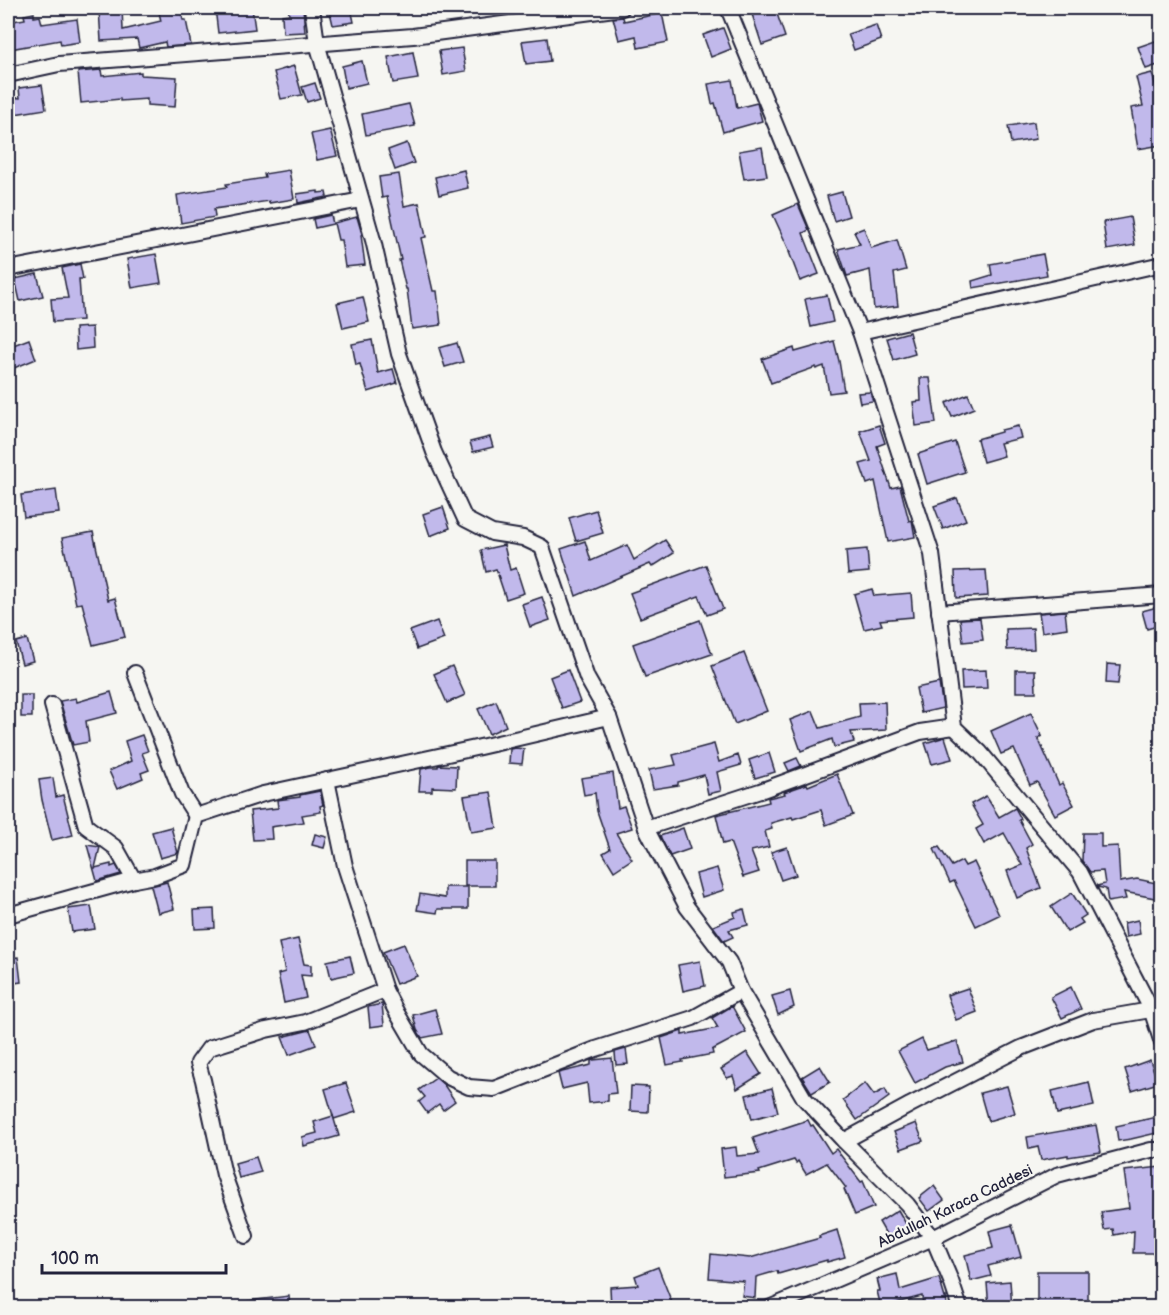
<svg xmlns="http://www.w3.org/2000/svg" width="1169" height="1315" viewBox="0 0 1169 1315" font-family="'Balsamiq Sans',sans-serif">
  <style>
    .building { fill: #c1b9eb; stroke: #22223b; stroke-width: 1.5 }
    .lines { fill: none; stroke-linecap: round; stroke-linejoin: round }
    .minor-casing { stroke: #22223b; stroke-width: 18 }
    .minor { stroke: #f6f6f2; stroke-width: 14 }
    .labels { text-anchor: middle; stroke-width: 4.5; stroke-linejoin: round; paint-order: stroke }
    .street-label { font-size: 15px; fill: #22223b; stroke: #f6f6f2 }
  </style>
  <rect width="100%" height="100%" fill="#f6f6f2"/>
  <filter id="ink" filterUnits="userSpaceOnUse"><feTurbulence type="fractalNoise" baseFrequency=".0167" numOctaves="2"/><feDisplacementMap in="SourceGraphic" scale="12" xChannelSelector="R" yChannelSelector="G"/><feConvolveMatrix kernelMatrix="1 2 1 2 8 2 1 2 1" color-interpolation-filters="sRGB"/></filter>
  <g filter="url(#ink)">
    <!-- building -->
    <g class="building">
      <path d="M122 8 123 30 161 21 158 8H180L183 20H186L191 45 166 47 165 42 139 48 137 39 101 41 99 9Z"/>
      <path d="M215 8H252L255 29 218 33Z"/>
      <path d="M288 8H303L305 32 283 33 282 15 289 14Z"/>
      <path d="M329 8H351L354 22 333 25Z"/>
      <path d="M750 8H775L785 37 762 45Z"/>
      <path d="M34 13V17L40 16 42 24 77 19 80 42 61 45 60 40 10 49 8 35V22L25 19 24 15Z"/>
      <path d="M662 13 668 42 638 48 636 36 619 40 613 18 623 17 624 21Z"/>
      <path d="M876 25 881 40 854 50 848 34Z"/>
      <path d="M723 28 731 49 711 57 703 35Z"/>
      <path d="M547 38 550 61 526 64 522 41Z"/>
      <path d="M1161 39V64L1146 69 1138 47Z"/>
      <path d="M462 48 466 71 443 75 439 51Z"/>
      <path d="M413 52 418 79 393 83 388 57Z"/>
      <path d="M362 61 367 83 346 88 342 66Z"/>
      <path d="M294 66 302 95 281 99 274 72Z"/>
      <path d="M101 70 102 76 141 72V75L177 77 175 107 147 105V99L120 101V99L81 103 78 72Z"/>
      <path d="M1152 73 1160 103H1161V145L1138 149 1131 108 1143 106 1136 77Z"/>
      <path d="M732 80 737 108 757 103 762 121 723 132 715 103 712 104 708 84Z"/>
      <path d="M315 83 320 98 307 102 302 87Z"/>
      <path d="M42 85 46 109 8 115V97L20 98 19 88Z"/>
      <path d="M409 104 415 126 366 135 362 114Z"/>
      <path d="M1034 122 1036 139 1011 143 1008 126Z"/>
      <path d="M330 130 337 156 317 160 311 134Z"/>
      <path d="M407 143 414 163 395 170 388 150Z"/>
      <path d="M762 147 767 176 744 179 739 151Z"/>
      <path d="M289 170 294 199 269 203V201L214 209 215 217 181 223 177 195 227 187 226 184 265 178 264 174Z"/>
      <path d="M464 170 468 188 439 195 435 177Z"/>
      <path d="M399 174 404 206 419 203 426 237 421 238 433 291H437L441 325 412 329 407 289H406L399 260H401L387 197 382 198 379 177Z"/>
      <path d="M318 191V193L326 192 327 197 298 203 297 194Z"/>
      <path d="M842 192 849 216 834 221 827 196Z"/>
      <path d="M798 204 809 230 803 233 819 274 800 281 789 252H790L773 215Z"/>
      <path d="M331 215 333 224 315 228 313 219Z"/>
      <path d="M357 217 362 234 361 235 365 265 345 267 341 240H338L334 223Z"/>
      <path d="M1130 217 1135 245 1107 250 1103 222Z"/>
      <path d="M864 228 871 248 897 240 906 270 894 273 898 306 874 309 870 270 847 276 838 249 860 244 854 232Z"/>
      <path d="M156 254 161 283 132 288 127 259Z"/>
      <path d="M1043 254 1047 275 973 288 972 281 992 275 990 264Z"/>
      <path d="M80 264 83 279H79L82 320 53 322 51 299 68 298 62 268Z"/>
      <path d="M37 274 43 296 20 301 15 279Z"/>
      <path d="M827 295 833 322 811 327 805 299Z"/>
      <path d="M363 297 369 322 343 328 337 303Z"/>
      <path d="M92 327 93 348 76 350 75 328Z"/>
      <path d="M909 332 915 354 894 360 887 338Z"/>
      <path d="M29 339 36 359 14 368 8 351V347Z"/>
      <path d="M372 340 378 373 393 369 397 383 368 392 360 364 356 365 352 344Z"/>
      <path d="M834 341 839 361 844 391 829 393 824 366 816 369V367L771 383 762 359 794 348 795 352Z"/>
      <path d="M457 343 463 362 445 367 439 348Z"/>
      <path d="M920 378H930L936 423 916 426 913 402 921 401Z"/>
      <path d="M870 392 873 401 860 403 858 393Z"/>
      <path d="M968 394 974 408 952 417 946 403Z"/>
      <path d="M879 425 885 443 877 446 891 488 900 486 909 521 912 520 915 537 888 542 875 481 867 484 860 464 871 461 860 431Z"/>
      <path d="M1018 426 1021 438 1000 443 1004 456 983 462 977 439 1001 432V430Z"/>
      <path d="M490 437 493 447 473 452 470 442Z"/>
      <path d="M955 442 965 472 927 484 918 454Z"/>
      <path d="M56 490 59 513 24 517 21 495Z"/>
      <path d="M957 498 966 520 943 529 934 506Z"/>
      <path d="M443 507 450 528 430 536 423 514Z"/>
      <path d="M596 510 603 533 576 541 569 518Z"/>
      <path d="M93 532 108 600 115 598 125 637 93 645 82 603 76 604 62 538Z"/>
      <path d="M665 540 674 553 652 567 650 564 576 596 561 549 585 541 591 561 627 545 634 560Z"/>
      <path d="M504 545 510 570 516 568 524 593 506 599 496 569 486 572 481 550Z"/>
      <path d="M867 549 869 572 848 574 846 551Z"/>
      <path d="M706 565 723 609 707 615 699 596 640 618 630 593Z"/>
      <path d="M986 570 988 596 956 598 955 571Z"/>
      <path d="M872 589 874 596 911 593 913 617 880 620 882 625 864 629 854 594Z"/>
      <path d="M542 597 550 620 530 627 522 604Z"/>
      <path d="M1161 606V625L1147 629 1142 611Z"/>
      <path d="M1065 611 1067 628 1042 632 1039 613Z"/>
      <path d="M980 618 983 640 963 642 960 619Z"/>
      <path d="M700 620 712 654 645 677 633 644Z"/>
      <path d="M437 621 444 639 417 649 410 631Z"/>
      <path d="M1033 628 1034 649 1007 650 1006 629Z"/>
      <path d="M27 639 33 661 22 664 16 642Z"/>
      <path d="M744 653 767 711 735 724 712 666Z"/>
      <path d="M1107 664 1120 665 1118 684 1106 683Z"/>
      <path d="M452 666 465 695 447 703 434 674Z"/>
      <path d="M568 670 580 702 562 708 550 677Z"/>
      <path d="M986 670 987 688 962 689 961 671Z"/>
      <path d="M1016 670H1035L1036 692H1016Z"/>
      <path d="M939 683 943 708 921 713 916 688Z"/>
      <path d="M111 692 117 713 86 721 89 742 73 745 60 701 76 698 77 702Z"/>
      <rect x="21" y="695" width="11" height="22"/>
      <path d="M496 701 506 726 489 734 478 709Z"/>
      <path d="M885 702 886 730 851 732 854 742 834 747 832 739 801 751 790 720 813 711 820 728 860 717 859 703Z"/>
      <path d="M1031 713 1042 736 1038 738 1059 785 1062 783 1074 805 1055 815 1037 782 1030 785 1014 749 1001 754 991 731Z"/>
      <path d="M142 735 148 751 142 753 149 770 141 773 143 778 117 789 109 771 131 761 125 741Z"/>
      <path d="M945 737 952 759 932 764 925 743Z"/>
      <path d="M714 744 719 762 738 755 741 765 717 772 721 791 708 794 704 775 678 782V785L653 789 649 770 676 765 673 755Z"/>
      <path d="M516 748 524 749 522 764 509 763 510 749Z"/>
      <path d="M769 753 775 772 755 778 749 760Z"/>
      <path d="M797 758 801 766 789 771 785 763Z"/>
      <path d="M438 765 457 766 456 788 432 787V791H419L421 769 431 767H438Z"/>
      <path d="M613 773 618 808 624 806 632 828 616 833 632 859 614 871 603 853 610 849 597 811 595 793 584 795 581 778Z"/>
      <path d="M837 774 853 815 826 825 821 810 793 819 792 817 771 823 772 829 765 831 769 847 751 851 759 872 743 877 730 842 723 844 716 815 769 802 768 798 785 794 784 792 807 784 808 786Z"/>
      <path d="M53 778 56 797 63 795 73 835 52 840 42 800 39 780Z"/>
      <path d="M320 791 323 805 320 806 321 812 302 815 304 822 271 827 272 839 253 840 250 811 278 808 277 800 300 797V795Z"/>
      <path d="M491 792 497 828 471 832 464 796Z"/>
      <path d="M986 796 999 817 1015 808 1021 819 1019 820 1032 844 1026 848 1041 888 1017 898 1007 871 1022 865 1004 833 984 844 976 829 983 825 971 804Z"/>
      <path d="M171 827 178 853 160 858 152 832Z"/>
      <path d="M683 828 690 849 670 856 660 836Z"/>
      <path d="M1083 833H1101V847L1118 846 1120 882 1137 879 1161 884 1160 899 1124 892 1126 899 1108 902 1106 889 1098 887 1097 886 1105 884 1103 871 1090 872 1082 861Z"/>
      <path d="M315 834 327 837 324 848 312 845Z"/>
      <path d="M87 845 100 847 95 868 111 864V867L116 865 121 874 97 881Z"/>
      <path d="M787 847 796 875 781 880 771 852Z"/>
      <path d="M939 847 952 866 962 861 965 866 974 862 999 915 976 926 954 881 950 883 934 849Z"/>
      <rect x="465" y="861" width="30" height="25"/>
      <path d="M717 868 724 890 702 897 696 874Z"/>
      <path d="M167 882 174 909 158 913 151 886Z"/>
      <path d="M445 887H468V909H438L437 913 417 910 420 894 445 898Z"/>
      <path d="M1072 893 1086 915 1080 919 1083 923 1067 932 1051 907Z"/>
      <path d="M91 906 95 929 72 932 68 909Z"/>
      <path d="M214 909 215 928 195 929 194 910Z"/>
      <path d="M744 909 748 925 729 930 733 937 724 941 713 926 735 917 734 912Z"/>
      <path d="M1138 920 1140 934 1126 937 1124 923Z"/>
      <path d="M298 939 304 964 311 965V976L301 975 306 998 284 1003 278 974 285 972 279 943Z"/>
      <path d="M404 944 417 976 396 984 383 952Z"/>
      <path d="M350 956 354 973 331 978 327 961Z"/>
      <path d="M18 957 21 982 8 984V958Z"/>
      <path d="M700 961 705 986 683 991 678 965Z"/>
      <path d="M1071 987 1081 1009 1062 1018 1051 997Z"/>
      <path d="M968 988 977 1012 956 1020 947 995Z"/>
      <path d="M790 991 794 1007 778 1015 772 996Z"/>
      <path d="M382 1004 384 1025 370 1027 368 1007Z"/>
      <path d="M732 1006 746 1032 712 1050 713 1054 682 1060 683 1062 667 1065 661 1038 682 1031V1035L718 1028 712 1018Z"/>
      <path d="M435 1009 442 1034 422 1038 417 1030 413 1015Z"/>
      <path d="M310 1030 316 1045 289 1055 282 1037Z"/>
      <path d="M922 1039 927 1050 957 1041 963 1062 945 1067 915 1083 898 1051Z"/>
      <path d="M626 1049 628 1064 616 1065 615 1052Z"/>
      <path d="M747 1052 761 1074 737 1089 733 1076 727 1078 721 1069Z"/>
      <path d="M612 1058 616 1093 608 1094V1101L589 1103 587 1083 562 1089 558 1073 591 1065V1061L593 1060Z"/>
      <path d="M1150 1060 1158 1083 1132 1091 1125 1069Z"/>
      <path d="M820 1066 830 1082 812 1093 802 1077Z"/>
      <path d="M436 1078 444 1085 455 1101 443 1110 439 1104 427 1113 419 1102 425 1097 419 1090Z"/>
      <path d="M1089 1082 1094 1106 1057 1114 1052 1091Z"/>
      <path d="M346 1083 356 1112 334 1119 325 1089Z"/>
      <path d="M865 1083 874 1095 885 1089 889 1097 857 1120 843 1100Z"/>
      <path d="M631 1086 649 1087 648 1112 630 1111Z"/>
      <path d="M1007 1086 1015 1113 988 1121 980 1093Z"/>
      <path d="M772 1088 778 1112 752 1119 746 1095Z"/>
      <path d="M333 1116 339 1136 304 1146 302 1137 317 1133 314 1122Z"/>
      <path d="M1157 1117 1161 1132 1131 1139 1118 1141 1116 1126Z"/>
      <path d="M808 1120 811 1126 813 1125 831 1153 836 1149 861 1182 863 1181 874 1207 855 1215 844 1189 846 1188 827 1163 806 1174 798 1161 796 1163 794 1160 759 1171 760 1173 724 1177 721 1149 736 1147 737 1156 759 1154 753 1138Z"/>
      <path d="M916 1123 923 1141 901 1149 894 1132Z"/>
      <path d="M1096 1125 1101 1152 1068 1157V1155L1041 1160 1038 1147 1029 1149 1027 1137Z"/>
      <path d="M256 1157 261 1172 239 1178 235 1163Z"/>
      <path d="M1161 1167V1225L1154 1226V1253H1133L1134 1231 1114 1235 1113 1229 1104 1230 1101 1212 1129 1208 1124 1171Z"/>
      <path d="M934 1186 944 1200 929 1211 919 1198Z"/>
      <path d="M898 1210 909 1229 890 1241 879 1222Z"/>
      <path d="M1012 1225 1021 1257 988 1266 991 1276 971 1281 965 1255 993 1248 989 1231Z"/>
      <path d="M837 1230 845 1257 827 1262V1260L778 1274 777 1271 756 1277 755 1298 742 1296 744 1281 709 1278 711 1254 750 1258 820 1238 819 1236Z"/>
      <path d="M658 1267 674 1308H611L610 1287 638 1285 635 1276Z"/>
      <rect x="1037" y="1271" width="51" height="32"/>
      <path d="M897 1274 900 1290 939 1278 945 1298 946 1297 947 1308H923L922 1296 881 1307 877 1291H880L877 1279Z"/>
      <path d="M1010 1281 1012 1308H989L987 1283Z"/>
      <path d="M289 1296 290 1308H248V1301Z"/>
    </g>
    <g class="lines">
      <!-- minor casing -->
      <g class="minor-casing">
        <g id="minor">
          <path d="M312 8 317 43 373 240 399 354 434 452 465 519 492 533 523 538 542 547 587 678 609 717 646 828 687 907 729 962 741 991 804 1098 844 1141 907 1204 933 1238 951 1281 960 1308"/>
          <path d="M728 8 860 332 932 554 954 727 980 752 1080 872 1151 1009 1162 1043"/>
          <path d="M8 75 59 64 413 36 622 8"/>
          <path d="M8 269 361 200"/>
          <path d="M860 332 1162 264"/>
          <path d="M939 612 1162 595"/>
          <path d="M135 673 182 794 196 816"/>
          <path d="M52 705 86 826 116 848 134 880"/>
          <path d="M327 780 345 866 385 990 397 1013 421 1054 448 1077 469 1087 494 1089 596 1049 693 1018 741 991"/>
          <path d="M646 828 760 791 920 732 954 727"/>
          <path d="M8 915 134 880 155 876 184 865 196 816 263 794 480 747 609 717"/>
          <path d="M844 1141 910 1105 1021 1048 1093 1020 1162 1008"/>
          <path d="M246 1236 224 1175 203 1080 198 1063 209 1048 266 1030 305 1022 385 990"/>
          <path d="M769 1308 933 1238 1057 1175 1151 1150H1162"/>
        </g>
      </g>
      <!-- minor -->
      <use href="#minor" class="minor"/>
    </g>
  </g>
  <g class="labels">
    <!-- street labels -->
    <g class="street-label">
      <text transform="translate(955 1206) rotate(-26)" y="5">Abdullah Karaca Caddesi</text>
    </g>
  </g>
  <!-- margin -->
  <rect width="1169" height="1315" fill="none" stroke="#f6f6f2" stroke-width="30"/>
  <rect x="15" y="15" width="1139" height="1285" fill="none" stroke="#22223b" stroke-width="2" filter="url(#ink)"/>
  <!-- scale -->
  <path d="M42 1264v9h184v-9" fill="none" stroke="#22223b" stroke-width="3"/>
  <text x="51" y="1264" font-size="18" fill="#22223b" stroke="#f6f6f2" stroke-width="4.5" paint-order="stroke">100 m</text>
</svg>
